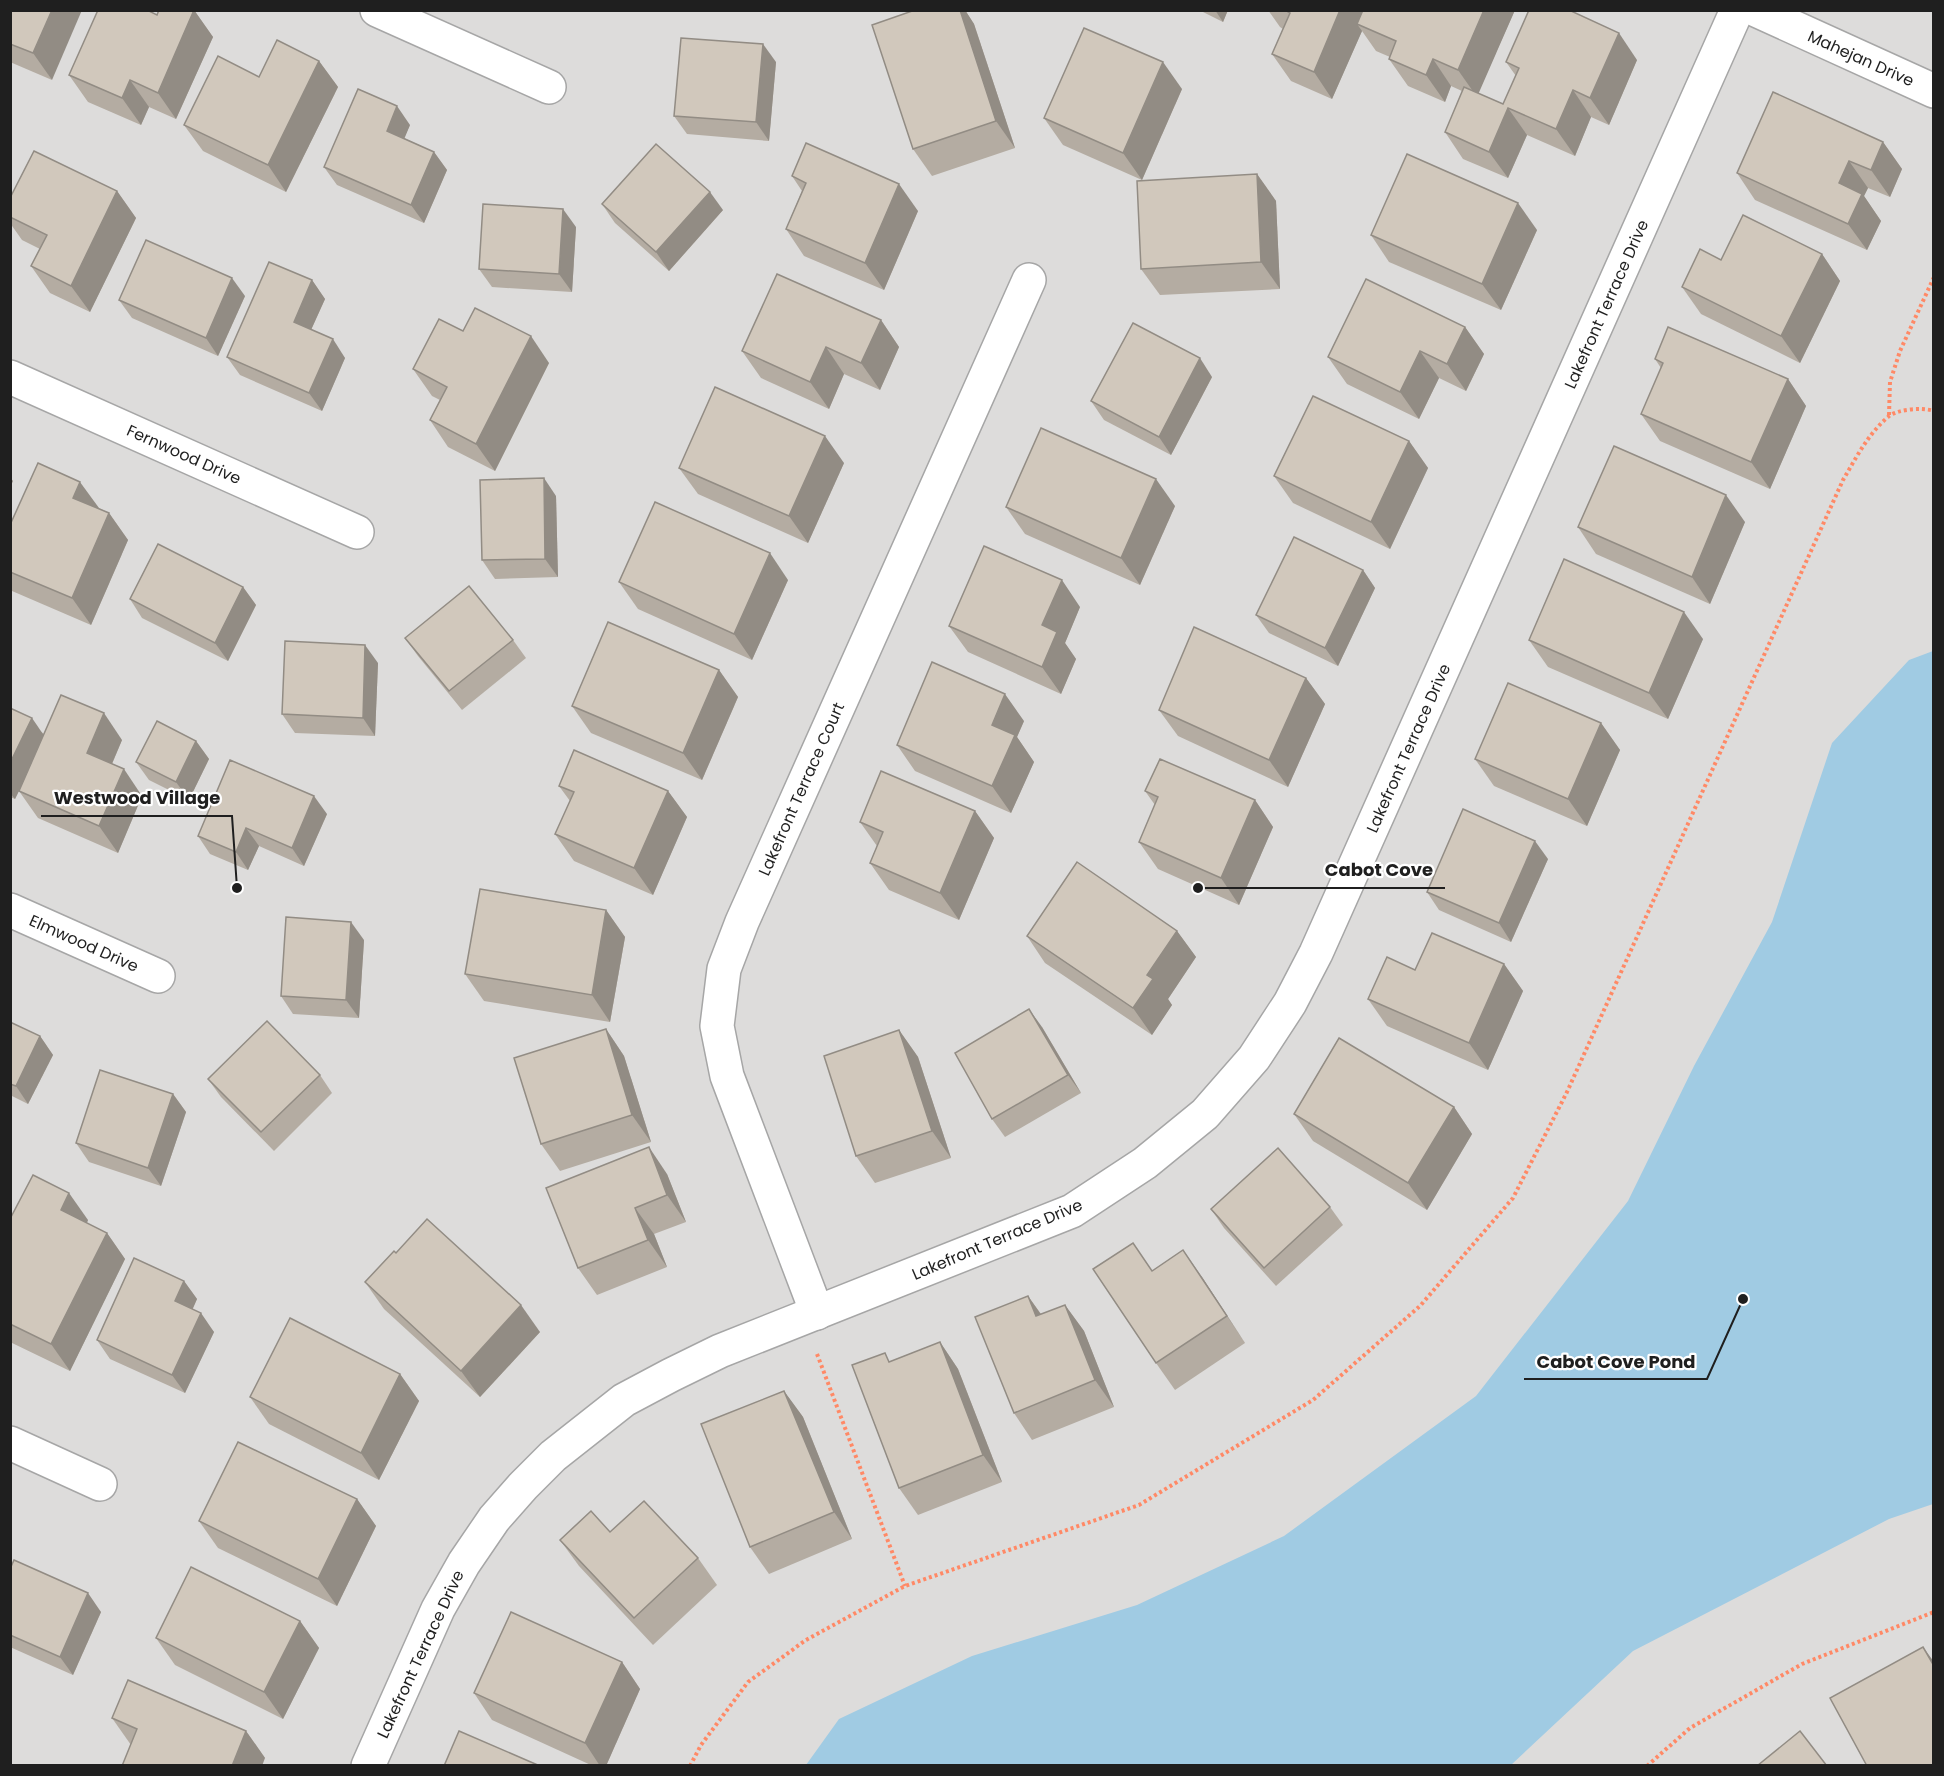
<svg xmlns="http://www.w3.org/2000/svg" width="1944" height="1776" viewBox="0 0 1944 1776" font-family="Poppins,sans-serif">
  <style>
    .residential { fill: #dddcdb }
    .water { fill: #a0cbe3 }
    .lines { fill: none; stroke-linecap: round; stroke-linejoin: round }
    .minor-casing { stroke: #a6a6a6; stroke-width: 36 }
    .path { stroke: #ff8966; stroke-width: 4; stroke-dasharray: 3 3; stroke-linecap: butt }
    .minor { stroke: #fff; stroke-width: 33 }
    .wall { fill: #b4aca2 }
    .shaded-wall { fill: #928c84 }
    .building { fill: #d1c8bc; stroke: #928c84; stroke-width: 1.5 }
    .labels { text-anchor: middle; stroke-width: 4.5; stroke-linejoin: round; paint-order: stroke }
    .street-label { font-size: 16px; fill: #1f1f1f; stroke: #fff }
    .leader { fill: none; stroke: #1f1f1f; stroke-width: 2 }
    .callout-dot { fill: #1f1f1f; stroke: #fff; stroke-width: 2 }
    .callout-label { font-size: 18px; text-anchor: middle; font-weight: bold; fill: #1f1f1f; stroke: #fff; stroke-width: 4.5; stroke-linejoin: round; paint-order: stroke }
  </style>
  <rect width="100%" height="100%" fill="#f1eee4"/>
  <!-- residential -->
  <path class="residential" d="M11 11H1933V1765L11 1766Z"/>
  <!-- water -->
  <path class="water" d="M1933 651V1504L1889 1519 1633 1651 1511 1765H806L839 1719 972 1656 1137 1605 1284 1536 1476 1396 1628 1201 1694 1066 1772 922 1832 743 1909 660Z"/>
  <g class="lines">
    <!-- minor casing -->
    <g class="minor-casing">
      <g id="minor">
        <path d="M377 10 549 87"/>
        <path d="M1756 10 1934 91"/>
        <path d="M10 377 357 532"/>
        <path d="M10 910 158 976"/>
        <path d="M817 1313 727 1076 717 1026 724 969 742 922 1029 280"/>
        <path d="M10 1443 100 1484"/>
        <path d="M368 1766 438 1609 464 1563 494 1519 523 1486 553 1456 624 1400 671 1375 720 1351 1072 1211 1145 1163 1205 1114 1254 1058 1290 1003 1316 953 1737 10"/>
      </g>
    </g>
    <!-- path -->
    <g class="path">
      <path d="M1889 415 1890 382 1900 351 1934 277"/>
      <path d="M817 1354 905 1586"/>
      <path d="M690 1766 701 1745 748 1682 806 1640 905 1586 1139 1505 1313 1400 1420 1306 1513 1198 1567 1092 1843 480C1856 458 1868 434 1888 417 1897 409 1922 407 1934 411"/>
      <path d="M1647 1766 1690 1728 1802 1664 1934 1612"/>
    </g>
    <!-- minor -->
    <use href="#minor" class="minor"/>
  </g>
  <!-- wall -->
  <g class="wall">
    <path d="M10 10 52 80 10 62Z"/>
    <path d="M194 10 213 37 176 119 149 107 141 125 88 102 69 75 157 15Z"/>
    <path d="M915 10H965L974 24 1015 148 932 176 913 149Z"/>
    <path d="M1199 10H1228L1223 22Z"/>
    <path d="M1268 10H1515L1478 93 1503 104 1516 76 1506 62 1637 60 1609 125 1591 117 1575 156 1527 135 1508 178 1463 159 1445 132 1462 91 1451 86 1445 102 1408 86 1389 59 1390 57 1376 51 1362 31 1332 99 1291 81 1272 54 1283 29 1280 27Z"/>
    <path d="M319 61 338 87 286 192 203 151 184 125 259 77Z"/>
    <path d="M776 62 769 141 687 134 674 116Z"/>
    <path d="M1182 89 1142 180 1063 145 1044 118Z"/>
    <path d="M410 125 404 138 434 152 447 170 424 223 337 185 324 167Z"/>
    <path d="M1883 142 1902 169 1890 197 1868 188 1864 196 1881 221 1867 250 1755 200 1737 173Z"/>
    <path d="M1257 174 1276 201 1280 289 1160 295 1141 269Z"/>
    <path d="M792 176 918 211 884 290 804 256 786 229 802 191Z"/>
    <path d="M117 191 136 218 90 312 50 293 31 266 40 249 22 240 10 223V198Z"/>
    <path d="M602 204 723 210 669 271 615 223Z"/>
    <path d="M576 227 572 292 492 287 479 269Z"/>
    <path d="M1537 230 1501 310 1389 262 1371 235Z"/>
    <path d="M1822 254 1840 281 1800 363 1701 314 1682 287 1721 260Z"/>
    <path d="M312 280 325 299 311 330 345 358 322 411 240 375 227 357Z"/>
    <path d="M245 296 218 356 132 318 119 300Z"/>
    <path d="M881 320 899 347 880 390 844 374 829 409 761 378 742 351Z"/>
    <path d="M1465 327 1484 354 1466 391 1439 378 1419 419 1347 384 1328 357Z"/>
    <path d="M463 331 549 363 495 471 448 447 430 420 440 400 432 396 413 369Z"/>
    <path d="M1655 359 1788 379 1806 406 1770 489 1660 441 1641 414 1661 368Z"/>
    <path d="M1212 377 1171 455 1104 420 1091 401Z"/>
    <path d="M1409 441 1428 468 1390 549 1293 503 1274 476Z"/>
    <path d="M844 463 808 543 698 494 679 468Z"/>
    <path d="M556 496 558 577 495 579 482 560Z"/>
    <path d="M1175 506 1140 585 1025 534 1006 507Z"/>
    <path d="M99 508 109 513 128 540 91 625 12 591 10 589V525Z"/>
    <path d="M1745 522 1710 604 1596 554 1578 527Z"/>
    <path d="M1363 570 1375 588 1338 666 1269 633 1256 615Z"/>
    <path d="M788 580 752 660 638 609 619 582Z"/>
    <path d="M243 587 256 605 228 661 142 618 130 599Z"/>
    <path d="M1080 607 1065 643 1076 659 1061 694 968 652 949 626Z"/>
    <path d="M405 638 513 640 526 658 462 710 418 656Z"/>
    <path d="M1703 639 1668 719 1548 667 1529 640Z"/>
    <path d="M378 663 375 736 295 733 282 714Z"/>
    <path d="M719 670 738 697 702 780 591 733 572 706Z"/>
    <path d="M1306 678 1325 704 1288 787 1178 736 1159 710Z"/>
    <path d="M10 708 44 734 122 740 112 764 142 796 118 853 38 818 19 791 23 783 15 799 10 797Z"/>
    <path d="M1024 721 1017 737 1034 762 1011 813 915 771 897 745Z"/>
    <path d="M1601 723 1620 750 1587 826 1494 786 1475 759Z"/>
    <path d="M196 741 209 759 189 800 149 780 136 762Z"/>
    <path d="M559 786 668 791 687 817 653 895 574 861 555 834 570 801Z"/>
    <path d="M1145 791 1255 800 1273 827 1239 905 1158 869 1139 842 1155 805Z"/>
    <path d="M975 811 994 838 959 920 889 890 870 863 877 846 860 822Z"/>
    <path d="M327 814 304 866 259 846 248 870 210 854 198 836Z"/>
    <path d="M1548 859 1511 942 1439 910 1427 892Z"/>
    <path d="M606 910 625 937 610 1022 484 1001 465 974Z"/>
    <path d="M1177 931 1196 957 1168 999 1172 1005 1152 1035 1045 963 1027 936Z"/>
    <path d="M364 940 359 1018 293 1014 281 996Z"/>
    <path d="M1504 964 1523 991 1488 1070 1387 1026 1368 999 1415 970Z"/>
    <path d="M10 1022 40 1036 53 1055 28 1104 10 1095Z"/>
    <path d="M1042 1027 1081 1093 1005 1137 992 1119Z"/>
    <path d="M606 1029 624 1056 651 1142 560 1171 541 1144Z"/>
    <path d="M899 1030 918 1057 951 1158 875 1183 856 1156Z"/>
    <path d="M320 1075 332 1093 274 1151 221 1097 208 1079Z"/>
    <path d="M173 1094 186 1112 161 1186 89 1162 76 1143Z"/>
    <path d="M1454 1107 1472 1134 1427 1210 1313 1141 1294 1114Z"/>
    <path d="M667 1174 686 1222 654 1234 667 1267 597 1295 578 1268Z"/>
    <path d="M1330 1207 1343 1225 1276 1286 1224 1228 1211 1209Z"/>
    <path d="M10 1219 88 1220 87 1223 107 1233 125 1259 70 1371 10 1342Z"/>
    <path d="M1153 1271 1202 1277 1245 1343 1175 1390 1156 1363Z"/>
    <path d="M184 1281 197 1299 192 1309 214 1332 185 1393 110 1359 97 1340Z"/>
    <path d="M365 1282 540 1332 480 1397 384 1309Z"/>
    <path d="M1028 1296 1041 1314 1065 1305 1084 1331 1114 1407 1032 1440 1014 1413Z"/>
    <path d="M940 1342 958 1369 1002 1482 918 1515 899 1488 891 1361Z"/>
    <path d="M400 1374 419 1401 379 1480 269 1424 250 1397Z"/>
    <path d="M784 1391 803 1417 852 1539 769 1574 750 1547Z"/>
    <path d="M357 1499 376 1526 337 1606 218 1548 199 1521Z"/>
    <path d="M610 1532 698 1558 717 1585 653 1645 579 1566 560 1540Z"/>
    <path d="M10 1569 101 1612 73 1675 10 1647Z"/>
    <path d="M300 1621 319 1648 283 1719 175 1665 156 1638Z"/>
    <path d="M622 1662 640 1689 606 1766H593L492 1720 474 1693Z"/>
    <path d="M112 1718 246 1731 265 1758 131 1745Z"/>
  </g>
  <!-- shaded-wall -->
  <g class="shaded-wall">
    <path d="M52 10H82L52 80 33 53Z"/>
    <path d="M194 10 213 37 176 119 158 93Z"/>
    <path d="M960 10H965L974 24 1015 148 996 121Z"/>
    <path d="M1215 10H1228L1223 22Z"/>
    <path d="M1340 10H1371L1357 24 1362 31 1332 99 1314 72Z"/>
    <path d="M1484 10H1515L1477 97 1458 70Z"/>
    <path d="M1619 33 1637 60 1609 125 1590 98Z"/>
    <path d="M763 44 776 62 769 141 756 122Z"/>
    <path d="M1433 59 1451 86 1445 102 1426 75Z"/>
    <path d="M319 61 338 87 286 192 268 165Z"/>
    <path d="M1163 62 1182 89 1142 180 1123 153Z"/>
    <path d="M130 80 149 107 141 125 122 98Z"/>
    <path d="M1573 90 1591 117 1575 156 1556 129Z"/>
    <path d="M397 106 410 125 400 149 387 131Z"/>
    <path d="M1508 108 1527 135 1508 178 1489 152Z"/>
    <path d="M1883 142 1902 169 1890 197 1871 170Z"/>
    <path d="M434 152 447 170 424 223 411 205Z"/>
    <path d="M1849 161 1868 188 1864 196 1881 221 1867 250 1848 224 1839 183Z"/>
    <path d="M1257 174 1276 201 1280 289 1261 262Z"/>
    <path d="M899 184 918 211 884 290 865 263Z"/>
    <path d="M117 191 136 218 90 312 71 286Z"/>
    <path d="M710 192 723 210 669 271 656 252Z"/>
    <path d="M1518 203 1537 230 1501 310 1482 284Z"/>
    <path d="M563 209 576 227 572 292 559 274Z"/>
    <path d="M1822 254 1840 281 1800 363 1781 336Z"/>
    <path d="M232 278 245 296 218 356 206 338Z"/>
    <path d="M312 280 325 299 306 341 294 322Z"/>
    <path d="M881 320 899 347 880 390 861 363Z"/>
    <path d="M1465 327 1484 354 1466 391 1447 364Z"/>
    <path d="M531 336 549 363 495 471 476 444Z"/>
    <path d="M333 339 345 358 322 411 309 393Z"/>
    <path d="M826 347 844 374 829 409 810 382Z"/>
    <path d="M1420 351 1439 378 1419 419 1400 392Z"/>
    <path d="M1200 358 1212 377 1171 455 1159 437Z"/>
    <path d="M1788 379 1806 406 1770 489 1751 462Z"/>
    <path d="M825 436 844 463 808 543 789 516Z"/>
    <path d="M1409 441 1428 468 1390 549 1371 522Z"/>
    <path d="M10 477 13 481 10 488Z"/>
    <path d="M544 478 556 496 558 577 545 559Z"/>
    <path d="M1156 479 1175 506 1140 585 1121 558Z"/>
    <path d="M80 482 99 508 92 525 73 498Z"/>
    <path d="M1726 495 1745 522 1710 604 1692 577Z"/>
    <path d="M109 513 128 540 91 625 72 598Z"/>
    <path d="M770 553 788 580 752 660 734 634Z"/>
    <path d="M1363 570 1375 588 1338 666 1325 648Z"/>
    <path d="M1062 580 1080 607 1065 643 1076 659 1061 694 1042 667V625Z"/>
    <path d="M243 587 256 605 228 661 215 643Z"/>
    <path d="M1684 612 1703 639 1668 719 1649 693Z"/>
    <path d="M365 645 378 663 375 736 363 718Z"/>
    <path d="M719 670 738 697 702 780 683 753Z"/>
    <path d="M1306 678 1325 704 1288 787 1269 760Z"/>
    <path d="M1005 694 1024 721 1017 737 1034 762 1011 813 992 786V725Z"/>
    <path d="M104 713 122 740 105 780 87 753Z"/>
    <path d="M32 718 45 737 15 799 10 793V763Z"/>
    <path d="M1601 723 1620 750 1587 826 1568 799Z"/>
    <path d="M196 741 209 759 189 800 176 782Z"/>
    <path d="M124 769 142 796 118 853 99 826Z"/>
    <path d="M668 791 687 817 653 895 634 868Z"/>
    <path d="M314 796 327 814 304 866 292 848Z"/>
    <path d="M1255 800 1273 827 1239 905 1221 878Z"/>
    <path d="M975 811 994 838 959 920 940 893Z"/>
    <path d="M246 828 259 846 248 870 236 852Z"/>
    <path d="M1535 841 1548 859 1511 942 1499 923Z"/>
    <path d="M606 910 625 937 610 1022 592 995Z"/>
    <path d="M351 922 364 940 359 1018 346 1000Z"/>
    <path d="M1177 931 1196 957 1168 999 1172 1005 1152 1035 1133 1008 1147 975Z"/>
    <path d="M1504 964 1523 991 1488 1070 1469 1043Z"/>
    <path d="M1029 1009 1042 1027 1081 1093 1068 1075Z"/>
    <path d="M606 1029 624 1056 651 1142 632 1115Z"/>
    <path d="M899 1030 918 1057 951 1158 932 1131Z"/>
    <path d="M40 1036 53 1055 28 1104 16 1086Z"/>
    <path d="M173 1094 186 1112 161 1186 148 1168Z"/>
    <path d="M1454 1107 1472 1134 1427 1210 1408 1183Z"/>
    <path d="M649 1147 667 1174 686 1222 667 1195Z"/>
    <path d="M69 1193 88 1220 80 1237 61 1210Z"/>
    <path d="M635 1208 654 1234 667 1267 648 1240Z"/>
    <path d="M107 1233 125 1259 70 1371 51 1344Z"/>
    <path d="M1183 1250 1202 1277 1245 1343Z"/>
    <path d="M184 1281 197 1299 188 1320 175 1301Z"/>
    <path d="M1028 1296 1047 1323 1036 1316Z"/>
    <path d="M521 1305 540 1332 480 1397 461 1371Z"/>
    <path d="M1065 1305 1084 1331 1114 1407 1095 1380Z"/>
    <path d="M201 1313 214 1332 185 1393 172 1375Z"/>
    <path d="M940 1342 958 1369 1002 1482 983 1455Z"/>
    <path d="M400 1374 419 1401 379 1480 361 1453Z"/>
    <path d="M784 1391 803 1417 852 1539 834 1512Z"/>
    <path d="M357 1499 376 1526 337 1606 318 1579Z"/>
    <path d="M88 1593 101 1612 73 1675 60 1657Z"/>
    <path d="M300 1621 319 1648 283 1719 264 1692Z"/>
    <path d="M1923 1647 1934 1662V1666Z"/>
    <path d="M622 1662 640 1689 606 1766H600L585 1743Z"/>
    <path d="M246 1731 265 1758 262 1766H232Z"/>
  </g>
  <!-- building -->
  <g class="building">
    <path d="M10 10H52L33 53 10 44Z"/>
    <path d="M98 10H147L157 15 159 10H194L158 93 130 80 122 98 69 75Z"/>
    <path d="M915 10H960L996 121 913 149 872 25Z"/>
    <path d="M1285 10H1340L1314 72 1272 54 1290 13Z"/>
    <path d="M1363 10H1484L1458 70 1433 59 1426 75 1389 59 1396 41 1357 24Z"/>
    <path d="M1529 10H1569L1619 33 1590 98 1573 90 1556 129 1508 108 1489 152 1445 132 1464 87 1503 104 1519 68 1506 62Z"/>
    <path d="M1084 28 1163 62 1123 153 1044 118Z"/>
    <path d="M681 38 763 44 756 122 674 116Z"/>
    <path d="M277 40 319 61 268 165 184 125 218 56 259 77Z"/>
    <path d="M358 89 397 106 387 131 434 152 411 205 324 167Z"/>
    <path d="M1773 92 1883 142 1871 170 1849 161 1839 183 1862 194 1848 224 1737 173Z"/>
    <path d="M806 143 899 184 865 263 786 229 806 183 792 176Z"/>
    <path d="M656 144 710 192 656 252 602 204Z"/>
    <path d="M34 151 117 191 71 286 31 266 47 235 10 217V198Z"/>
    <path d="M1407 154 1518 203 1482 284 1371 235Z"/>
    <path d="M1257 174 1261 262 1141 269 1137 181Z"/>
    <path d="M483 204 563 209 559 274 479 269Z"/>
    <path d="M1743 215 1822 254 1781 336 1682 287 1700 249 1721 260Z"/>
    <path d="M146 240 232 278 206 338 119 300Z"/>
    <path d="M269 262 312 280 294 322 333 339 309 393 227 357Z"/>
    <path d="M777 274 881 320 861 363 826 347 810 382 742 351Z"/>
    <path d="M1366 279 1465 327 1447 364 1420 351 1400 392 1328 357Z"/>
    <path d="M475 308 531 336 476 444 430 420 447 387 413 369 439 319 463 331Z"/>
    <path d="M1133 323 1200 358 1159 437 1091 401Z"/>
    <path d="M1668 327 1788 379 1751 462 1641 414 1663 363 1655 359Z"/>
    <path d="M715 387 825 436 789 516 679 468Z"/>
    <path d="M1313 396 1409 441 1371 522 1274 476Z"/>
    <path d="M1041 428 1156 479 1121 558 1006 507Z"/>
    <path d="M1614 446 1726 495 1692 577 1578 527Z"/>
    <path d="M38 463 80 482 73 498 109 513 72 598 10 572V525Z"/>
    <path d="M544 478 545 559 482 560 480 480Z"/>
    <path d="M655 502 770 553 734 634 619 582Z"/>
    <path d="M1294 537 1363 570 1325 648 1256 615Z"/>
    <path d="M158 544 243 587 215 643 130 599Z"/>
    <path d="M984 546 1062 580 1042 625 1057 632 1042 667 949 626Z"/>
    <path d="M1564 559 1684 612 1649 693 1529 640Z"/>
    <path d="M469 586 513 640 449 691 405 638Z"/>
    <path d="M608 622 719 670 683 753 572 706Z"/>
    <path d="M1194 627 1306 678 1269 760 1159 710Z"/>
    <path d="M285 641 365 645 363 718 282 714Z"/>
    <path d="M932 662 1005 694 992 725 1015 735 992 786 897 745Z"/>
    <path d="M1508 683 1601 723 1568 799 1475 759Z"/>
    <path d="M61 695 104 713 87 753 124 769 99 826 19 791Z"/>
    <path d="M10 708 32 718 10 763Z"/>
    <path d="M157 721 196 741 176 782 136 762Z"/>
    <path d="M574 750 668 791 634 868 555 834 574 792 559 786Z"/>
    <path d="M1160 759 1255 800 1221 878 1139 842 1158 797 1145 791Z"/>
    <path d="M230 760 314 796 292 848 246 828 236 852 198 836Z"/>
    <path d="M881 771 975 811 940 893 870 863 883 832 860 822Z"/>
    <path d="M1463 809 1535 841 1499 923 1427 892Z"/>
    <path d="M1077 862 1177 931 1147 975 1153 979 1133 1008 1027 936Z"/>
    <path d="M480 889 606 910 592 995 465 974Z"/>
    <path d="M286 917 351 922 346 1000 281 996Z"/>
    <path d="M1432 933 1504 964 1469 1043 1368 999 1387 957 1415 970Z"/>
    <path d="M1029 1009 1068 1075 992 1119 955 1053Z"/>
    <path d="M267 1021 320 1075 261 1132 208 1079Z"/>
    <path d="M10 1022 40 1036 16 1086 10 1084Z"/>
    <path d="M606 1029 632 1115 541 1144 514 1058Z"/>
    <path d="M899 1030 932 1131 856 1156 824 1056Z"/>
    <path d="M1339 1038 1454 1107 1408 1183 1294 1114Z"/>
    <path d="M100 1070 173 1094 148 1168 76 1143Z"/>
    <path d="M649 1147 667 1195 635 1208 648 1240 578 1268 546 1188Z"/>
    <path d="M1278 1148 1330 1207 1264 1268 1211 1209Z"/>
    <path d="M33 1175 69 1193 61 1210 107 1233 51 1344 10 1324V1219Z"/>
    <path d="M427 1219 521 1305 461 1371 365 1282 394 1251 396 1253Z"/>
    <path d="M1133 1243 1152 1271 1183 1250 1227 1316 1156 1363 1093 1269Z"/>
    <path d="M134 1258 184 1281 175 1301 201 1313 172 1375 97 1340Z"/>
    <path d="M1028 1296 1036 1316 1065 1305 1095 1380 1014 1413 975 1317Z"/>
    <path d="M290 1318 400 1374 361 1453 250 1397Z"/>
    <path d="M940 1342 983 1455 899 1488 852 1365 885 1353 889 1362Z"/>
    <path d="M784 1391 834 1512 750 1547 701 1424Z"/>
    <path d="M238 1442 357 1499 318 1579 199 1521Z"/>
    <path d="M644 1501 698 1558 634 1618 560 1540 591 1511 610 1532Z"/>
    <path d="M14 1560 88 1593 60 1657 10 1635V1569Z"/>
    <path d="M191 1567 300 1621 264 1692 156 1638Z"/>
    <path d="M511 1612 622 1662 585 1743 474 1693Z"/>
    <path d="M1923 1647 1934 1666V1766H1867L1830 1698Z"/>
    <path d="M128 1680 246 1731 232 1766H122L137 1729 112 1718Z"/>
    <path d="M459 1731 540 1766H444Z"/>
    <path d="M1800 1731 1827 1766H1757Z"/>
  </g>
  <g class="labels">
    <!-- street labels -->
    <g class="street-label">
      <text transform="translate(1861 58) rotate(24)" y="6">Mahejan Drive</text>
      <text transform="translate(1606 304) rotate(-66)" y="6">Lakefront Terrace Drive</text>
      <text transform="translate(184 454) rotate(24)" y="6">Fernwood Drive</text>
      <text transform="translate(1408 748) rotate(-66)" y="6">Lakefront Terrace Drive</text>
      <text transform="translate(801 789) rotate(-66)" y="6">Lakefront Terrace Court</text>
      <text transform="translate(84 943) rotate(24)" y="6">Elmwood Drive</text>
      <text transform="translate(997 1239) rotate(-23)" y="6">Lakefront Terrace Drive</text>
      <text transform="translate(420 1654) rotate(-65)" y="6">Lakefront Terrace Drive</text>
    </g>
  </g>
  <!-- callouts -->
  <path class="leader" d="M237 888L232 816H41M1198 888L1313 888H1445M1743 1299L1707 1379H1524"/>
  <g class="callout-dot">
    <circle cx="237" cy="888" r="6"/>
    <circle cx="1198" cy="888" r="6"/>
    <circle cx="1743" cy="1299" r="6"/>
  </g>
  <g class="callout-label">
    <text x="137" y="804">Westwood Village</text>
    <text x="1379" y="876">Cabot Cove</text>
    <text x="1616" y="1368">Cabot Cove Pond</text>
  </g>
  <!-- border -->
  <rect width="1944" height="1776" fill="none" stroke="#1f1f1f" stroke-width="24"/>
</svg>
